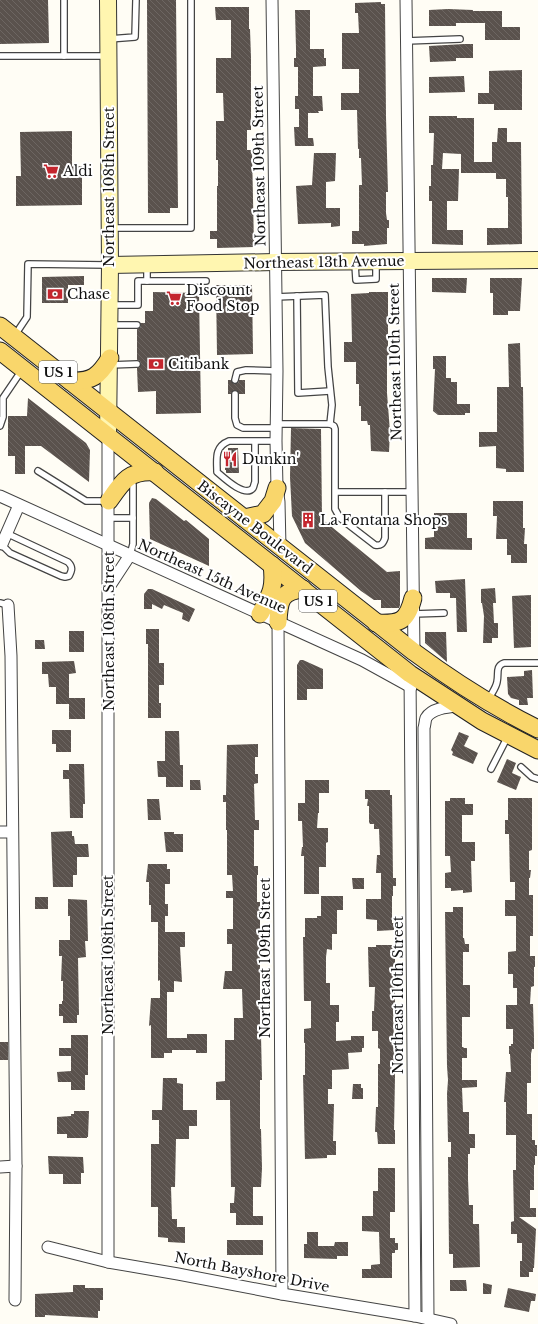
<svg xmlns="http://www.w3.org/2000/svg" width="538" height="1324" viewBox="0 0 538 1324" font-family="'Libre Baskerville',serif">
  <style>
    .building { fill: url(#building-back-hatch) }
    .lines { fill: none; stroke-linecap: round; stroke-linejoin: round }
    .lane-casing { stroke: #444; stroke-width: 8 }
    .street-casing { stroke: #444; stroke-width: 13 }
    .secondary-casing { stroke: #333; stroke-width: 18 }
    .primary-casing { stroke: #222; stroke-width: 19 }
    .lane { stroke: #fff; stroke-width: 5.5 }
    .street { stroke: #fff; stroke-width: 11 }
    .secondary { stroke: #fff6b0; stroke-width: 16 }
    .primary { stroke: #f9d66b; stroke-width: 17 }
    .labels { text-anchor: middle; stroke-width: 4; stroke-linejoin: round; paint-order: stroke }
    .shield { fill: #fff; stroke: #585858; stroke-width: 1 }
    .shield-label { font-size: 13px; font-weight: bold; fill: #111 }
    .street-label { font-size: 14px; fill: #111; stroke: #fff }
    .poi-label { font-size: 14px; fill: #111; stroke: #fff; text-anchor: start }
  </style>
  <defs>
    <pattern id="building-back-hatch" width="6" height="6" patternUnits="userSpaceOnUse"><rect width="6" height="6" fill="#5a524d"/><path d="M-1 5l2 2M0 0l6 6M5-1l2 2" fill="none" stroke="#6d6662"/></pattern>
  </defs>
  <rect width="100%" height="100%" fill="#fffdf5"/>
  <!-- building -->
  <g class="building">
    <path d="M0 0H48L49 43 0 44Z"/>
    <path d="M147 0H176L178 208H170V213H148Z"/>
    <path d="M381 2V4H385L386 117 388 192H386V213L387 220H389V228H387V244L364 246V244H352V231H359V185H362L361 158H359V149H358L357 110H341V93H359V69H342V33H359L358 13H355V3Z"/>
    <path d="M215 7H249V29H250L251 58V130H247V150H252L254 247 217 248V239H210V231H217V186H218V160H216V121H224L223 93H216V58H231V20H216Z"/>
    <path d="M448 9 473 10V11H502V27H520V40H485V23H456V26H429V10Z"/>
    <path d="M295 10H310V49H324V58H326V66L313 67V96H322L323 111H318L319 113H308V138H313L314 146H295L294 127H299V109H295V96H298V67H294V58H296V49Z"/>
    <path d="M464 44H473V58H456V61L430 62 429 46Z"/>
    <path d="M522 70V110H494V104H478V93H489V71Z"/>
    <path d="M464 76 465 92 429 93V77Z"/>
    <path d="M429 116H457V118H474V162H492V142H497L498 128H507V142H521L522 244 487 245V228H508V197H506V179H496V173H461V154L443 153 442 169H459L458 201H447V230H463V245L432 244V201H429V186H431V165H433L434 133H429Z"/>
    <path d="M72 131V166H82V205L16 206V176H21L20 132Z"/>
    <path d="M314 153H336L335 181 326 182V208H340V226L331 227V223L298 224 296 186 312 185Z"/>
    <path d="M84 276V285H68V303H42V277Z"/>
    <path d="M432 278H467L466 293 432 292Z"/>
    <path d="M490 278H522L520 311H508V315H493V293H490Z"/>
    <path d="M216 285H252L253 354 217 355Z"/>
    <path d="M153 292 199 293 201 413 156 414V391L138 392 137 368 141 364 140 361 137 360V329L141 327 140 323H145V311H153Z"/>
    <path d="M369 292H388V348H390L389 357H387V393L390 432 389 452 371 451 370 425H368L367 421H361V406H359V384H356V362H344V342H352L351 294 369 293Z"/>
    <path d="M520 343 521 387H523L524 472H506V469L496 468V446L479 447V432H497V387H509L508 344Z"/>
    <path d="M433 356H446V378H451V382H457V404H470V413H465V415H438L433 411 435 369H433Z"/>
    <path d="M228 380H231L234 384 238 383 239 380H245V394H239L237 391 235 390 232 392 231 394H228Z"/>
    <path d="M28 398 86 443 90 450 89 482 41 446H25V474H15V456H8V416H27Z"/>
    <path d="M291 428 321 429 322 519 387 572 400 571V605L399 608H381V600H374L361 591 305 543 292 516 290 477Z"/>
    <path d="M228 448H238L239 473H226V470H225V451H228Z"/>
    <path d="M152 498 156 499 184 521 186 520 209 539V566L150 539 149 503Z"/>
    <path d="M493 501H523V528H525L524 544H527V563H511V555H507V539H496L497 516H493Z"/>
    <path d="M434 513H467V538H472V550L425 549V538L434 537Z"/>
    <path d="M465 579 467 632H457L456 598H450V593H436L435 581Z"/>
    <path d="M495 588 496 603H493L494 623H498V638H492V643H483L484 616 482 603H481V589Z"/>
    <path d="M148 589H152L195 609 189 622 182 619 183 613 164 605 162 609 152 604V609H144V594Z"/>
    <path d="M531 595V647L514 648 512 596Z"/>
    <path d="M146 629H159V663H164V685H159V703H161V718H148V644H146Z"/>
    <rect x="69" y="631" width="15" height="21"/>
    <path d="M425 632H446L447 662 425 643Z"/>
    <path d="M35 640H44L45 649H35Z"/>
    <path d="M300 660H303L323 669V689H307V700H297V665Z"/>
    <path d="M74 661 76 673 69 674V698H85V719H69V704H56V687H49L48 674H42V662Z"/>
    <path d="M532 670 533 698H527L528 705H519V700L511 698 508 694 507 677 524 676V671Z"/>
    <path d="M52 730H71V752H56V744H52Z"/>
    <path d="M165 731H179L180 765H183V787H166V777H158L157 761H165Z"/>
    <path d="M459 732 469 736 464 746 478 753 473 764 452 755 453 752 451 750Z"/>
    <path d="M258 744V757H255V774H258V783L254 784 255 820H259V830H254V866H258V875H257V902H260V1036L261 1035 262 1080H260V1129H261L262 1168 261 1187H253V1216H263V1225H236V1213H230V1203H234L235 1187H231L230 1100H216V1082L225 1081V1040H234V1018H243L242 989H223L225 971H232V944H227V929H233V898H226V891H233L232 875H227V830H226V802H223V795H226L227 745Z"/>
    <path d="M507 759 516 763 512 773 521 777 516 790 497 782Z"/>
    <path d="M69 764H84L85 804H83V818H70L69 779H63V770H69Z"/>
    <path d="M190 780H200L201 790H190Z"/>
    <path d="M305 780H329V793H319V813H318L317 828H328V842L326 843V867H319V894H304V856H301L302 847H303L302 821H298V803H305Z"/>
    <path d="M365 790H390V795H392L393 878H396V886H393V896H392V923H394V930L377 931V920L366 919V899H381V873H376L377 855H380L379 829H374V824H370L369 822V806H367L368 799H365Z"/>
    <path d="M450 798H465V804H473V815H462V842H475V861H471L472 892 463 893V890L451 891V888H445V873L451 872 450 856H445V801H450Z"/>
    <path d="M508 798H532V850L529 851V870H531L530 878H529V895H533V936H530V956H535V967H534V986L531 987 530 1004H533L534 1037V1049H532L531 1054V1083H527V1114H532V1140H535V1145H537V1156H535V1165H534V1190H530V1208H536V1217H519L536 1229 534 1268H533V1272H529V1277H520V1261H522V1243H517V1234H511V1222L514 1221 513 1170H516V1135H506V1102H504L506 1072H511L510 1054H509V1046H511V1044H513V1029H506V1005H517V988H513V974H508V952L516 951V916H505V900H515V882H510L509 834H505V820H508Z"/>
    <path d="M147 799H159L161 820H148Z"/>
    <path d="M72 831V836H74L75 844H88L89 857H77V875H73V887H53L51 832Z"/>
    <path d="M164 832H174V834H183V852H166Z"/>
    <path d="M148 864H167V869H170V884H165V904H168V916H165V932H185V947H180L182 982 174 981V992H167V1038H187V1034H207V1053H196V1050H172V1053H164V1058H151V1025L149 1026 151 998H160V980L158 981V922H151V905H149V882H146Z"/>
    <path d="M352 878H364V889H353Z"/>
    <path d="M321 896H343V910H337V934H332V950L327 949 326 957V983H330V1005H339V1022H336V1041L351 1040V1036H364V1048H362V1052L348 1053 349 1069 332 1070V1089H328V1104H334L333 1141H336V1155H327V1158L305 1159 303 1075H305V1043H304V1029L311 1028V1001H304L303 937H305V918H317V916H321Z"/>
    <rect x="35" y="897" width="13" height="12"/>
    <path d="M68 899 87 900 88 941H85L86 957 78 958 79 1015H77V1023H63V1016H59V1004H62V1001H63V981H61L62 956H59V940H70V916H68Z"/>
    <path d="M453 907H463V938H464L465 944H469V952H463V985H470V1017H462V1047H463L464 1048H467V1058H462V1080H477V1087L462 1088 463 1112H469V1134H475V1148H470V1154H468V1179L469 1205H473V1224H479L480 1267 453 1268V1254H449L448 1157H451V1142H448L447 1094 448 1080 447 1066 445 912H453Z"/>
    <path d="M376 945H395V1007H393L395 1077 394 1130H395V1144H378L377 1132H375L376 1107H378V1064H380V1049L378 1048V1031H372V1011H374L375 987H369L368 947H376Z"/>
    <path d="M71 1035H88V1075H85V1090H71V1082H58L57 1072 71 1071V1056H59V1048H71Z"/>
    <rect x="0" y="1042" width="8" height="18"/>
    <path d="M163 1078H177V1083L183 1084V1110H197V1126H189V1139H176L175 1187H171L172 1219H177V1227H185V1243L168 1242V1238L158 1237V1207H151V1144H159V1120H152V1110H162Z"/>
    <path d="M353 1084H361V1088H363V1099H352Z"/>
    <path d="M74 1111H89L88 1137H87V1138H67V1134H57V1117L71 1116V1114H74Z"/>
    <path d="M48 1156 83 1157 84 1173H81V1184H63V1174H49Z"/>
    <path d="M378 1168H395V1212H390V1238H395V1243H398V1250H395V1253H392V1278H362V1269H371V1265L380 1264 379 1232 362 1231V1216H373V1191H378Z"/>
    <path d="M307 1232H318V1246H334L335 1242H348V1256H337V1259L304 1258V1244H307Z"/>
    <rect x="227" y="1240" width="36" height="15"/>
    <path d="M450 1280H466L467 1291H450Z"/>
    <path d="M483 1283 492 1285 491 1294H483Z"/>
    <path d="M73 1285H85V1288H103V1300H100V1311H98V1318L45 1315V1317H35V1294L73 1292Z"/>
    <path d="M508 1288 536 1294 535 1301H531L529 1312 504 1307Z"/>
  </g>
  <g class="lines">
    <!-- lane casing -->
    <g class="lane-casing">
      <g id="lane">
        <path d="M64 0V56"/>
        <path d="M109 39 135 37 136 0"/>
        <path d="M406 41 460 39"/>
        <path d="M0 56H108"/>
        <path d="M110 228H191V0"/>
        <path d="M355 264 356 280 376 279V262"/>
        <path d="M147 265V281"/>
        <path d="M297 296 298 393 330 391"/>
        <path d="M275 297 325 295 328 367 332 405 330 424"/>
        <path d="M110 305H138V281H206"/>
        <path d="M110 325H137"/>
        <path d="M15 335 27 317 28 264 108 265"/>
        <path d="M110 365 137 364"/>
        <path d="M235 380 237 372 246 370 277 371"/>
        <path d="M235 394V418L237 425 243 428H276"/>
        <path d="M276 424H330L334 426 335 429V509L340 518 375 545C381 546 383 544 385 538V492H335"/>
        <path d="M0 426 3 417V398L22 370"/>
        <path d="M255 441V482C254 484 254 486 253 488 245 498 224 478 217 472 217 459 214 447 229 441H276"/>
        <path d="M38 471 86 501H107"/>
        <path d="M385 492H412"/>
        <path d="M109 518H133"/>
        <path d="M0 543 10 553 61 576 65 577 69 576C72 570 73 567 68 562L6 533"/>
        <path d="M130 555 133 544V485"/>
        <path d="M0 603 8 605"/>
        <path d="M413 614 444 613"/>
        <path d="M489 699C491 694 496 688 497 682 499 674 495 666 504 663H538"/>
        <path d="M521 767 532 777 538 779"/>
        <path d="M491 769 508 736"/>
      </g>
    </g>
    <!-- street casing -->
    <g class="street-casing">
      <g id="street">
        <path d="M272 0 277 371 276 441 277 488 279 502 280 547"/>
        <path d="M406 0 414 652"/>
        <path d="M0 496 362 660 411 687"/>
        <path d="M2 544 19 505"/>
        <path d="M109 587 130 555"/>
        <path d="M8 605 11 656 16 1166 15 1300"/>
        <path d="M278 622 282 1294"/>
        <path d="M410 674 415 1316"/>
        <path d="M0 832H12"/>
        <path d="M0 1167 16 1166"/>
        <path d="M48 1247 108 1262 178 1274 282 1294 415 1316 451 1324"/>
        <path d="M108 1262V436"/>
        <path d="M428 1319 424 728C425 725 425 721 426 718 432 708 448 707 459 706"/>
      </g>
    </g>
    <!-- secondary casing -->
    <g class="secondary-casing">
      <g id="secondary">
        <path d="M108 0 110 265 108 436"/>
        <path d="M110 265 275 262 538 260"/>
      </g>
    </g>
    <!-- primary casing -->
    <g class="primary-casing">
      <g id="primary">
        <path d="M0 326 414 652C453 681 494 707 538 729"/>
        <path d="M0 351 410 674 482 721 538 750"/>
        <path d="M70 381C92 382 99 376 110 358"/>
        <path d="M109 501C122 482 129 470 155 472"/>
        <path d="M244 518 263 514 273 501 277 488"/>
        <path d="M260 614C271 594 275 588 272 565"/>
        <path d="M278 622C279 602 280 591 303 589"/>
        <path d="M376 623C400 624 407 622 413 598"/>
      </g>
    </g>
    <!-- lane -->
    <use href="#lane" class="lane"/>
    <!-- street -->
    <use href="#street" class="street"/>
    <!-- secondary -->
    <use href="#secondary" class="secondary"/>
    <!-- primary -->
    <use href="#primary" class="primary"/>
  </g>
  <!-- icons -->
  <defs>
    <g id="supermarket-bare" transform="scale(1.2)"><path d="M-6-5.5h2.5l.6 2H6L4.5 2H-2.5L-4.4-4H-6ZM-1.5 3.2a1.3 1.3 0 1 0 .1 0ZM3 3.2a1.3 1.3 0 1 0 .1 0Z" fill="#c4262e" stroke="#fff" stroke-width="2.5" paint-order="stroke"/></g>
    <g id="bank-bare" transform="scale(1.2)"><path d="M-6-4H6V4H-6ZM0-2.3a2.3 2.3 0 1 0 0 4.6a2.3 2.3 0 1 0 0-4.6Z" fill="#c4262e" stroke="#fff" stroke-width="2.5" paint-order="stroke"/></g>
    <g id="restaurant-bare" transform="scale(1.2)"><path d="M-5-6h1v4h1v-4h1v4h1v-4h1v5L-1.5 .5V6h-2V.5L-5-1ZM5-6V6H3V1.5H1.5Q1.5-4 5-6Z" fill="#c4262e" stroke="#fff" stroke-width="2.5" paint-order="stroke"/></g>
    <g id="building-bare" transform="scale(1.2)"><path d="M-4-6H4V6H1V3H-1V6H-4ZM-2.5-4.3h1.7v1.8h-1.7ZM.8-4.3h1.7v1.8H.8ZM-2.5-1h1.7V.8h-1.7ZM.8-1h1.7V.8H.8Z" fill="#c4262e" stroke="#fff" stroke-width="2.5" paint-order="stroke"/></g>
  </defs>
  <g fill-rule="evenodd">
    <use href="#supermarket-bare" x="51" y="171"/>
    <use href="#bank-bare" x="55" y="294"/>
    <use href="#supermarket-bare" x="174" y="298"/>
    <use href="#bank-bare" x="156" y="364"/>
    <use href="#restaurant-bare" x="230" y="459"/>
    <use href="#building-bare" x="308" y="520"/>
  </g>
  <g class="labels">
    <!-- shield labels -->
    <g class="shield">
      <rect x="39" y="361" width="38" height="22" rx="3"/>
      <rect x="299" y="590" width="38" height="22" rx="3"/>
    </g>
    <g class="shield-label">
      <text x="58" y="377">US 1</text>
      <text x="318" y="606">US 1</text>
    </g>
    <!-- street labels -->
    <g class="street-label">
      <text transform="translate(259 166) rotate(-91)" y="5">Northeast 109th Street</text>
      <text transform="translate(109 187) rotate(-90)" y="5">Northeast 108th Street</text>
      <text transform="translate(324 262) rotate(-1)" y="5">Northeast 13th Avenue</text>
      <text transform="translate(395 362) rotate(-91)" y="5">Northeast 110th Street</text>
      <text transform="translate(255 527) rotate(38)" y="5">Biscayne Boulevard</text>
      <text transform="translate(212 576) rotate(24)" y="5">Northeast 15th Avenue</text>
      <text transform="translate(109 631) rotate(-90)" y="5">Northeast 108th Street</text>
      <text transform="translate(108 955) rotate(-90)" y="5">Northeast 108th Street</text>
      <text transform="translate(265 958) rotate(-90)" y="5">Northeast 109th Street</text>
      <text transform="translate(398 995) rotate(-90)" y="5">Northeast 110th Street</text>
      <text transform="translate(252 1272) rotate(11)" y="5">North Bayshore Drive</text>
    </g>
    <!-- poi labels -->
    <g class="poi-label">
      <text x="63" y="176">Aldi</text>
      <text x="186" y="295">Discount<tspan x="186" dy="16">Food Stop</tspan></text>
      <text x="67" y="299">Chase</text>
      <text x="168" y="369">Citibank</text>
      <text x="242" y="464">Dunkin'</text>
      <text x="320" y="525">La Fontana Shops</text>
    </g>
  </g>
</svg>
